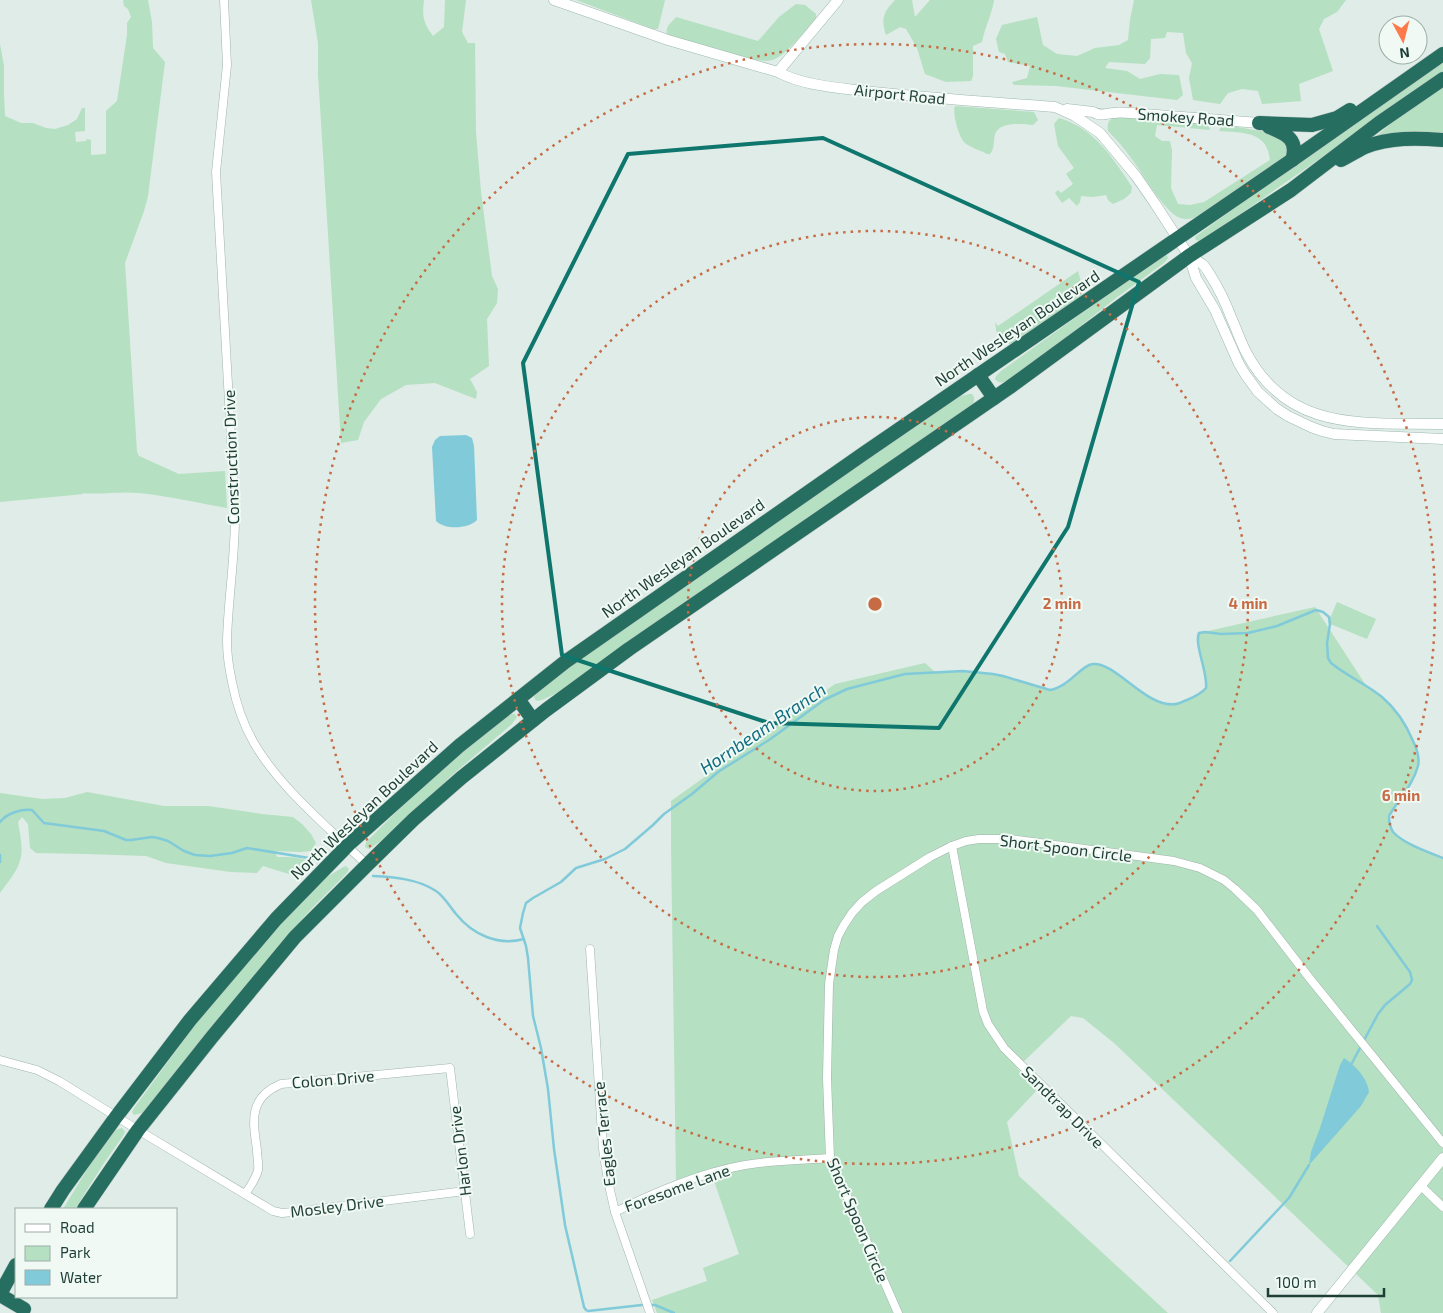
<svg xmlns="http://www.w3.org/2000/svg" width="1443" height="1313" viewBox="0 0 1443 1313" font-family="'Exo 2',sans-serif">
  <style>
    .green { fill: #b5e0c1 }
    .water { fill: #80cad9 }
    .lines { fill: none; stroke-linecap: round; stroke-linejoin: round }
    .stream { stroke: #80cad9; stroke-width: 2.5 }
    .street-casing { stroke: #a1b4ae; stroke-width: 9 }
    .secondary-casing { stroke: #9cb9af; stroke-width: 11 }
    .highway-casing { stroke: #c0c9c7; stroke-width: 15 }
    .street { stroke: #fff; stroke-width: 8 }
    .secondary { stroke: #fff; stroke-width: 10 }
    .highway { stroke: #266e60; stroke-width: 14 }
    .marked { fill: none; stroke: #0f766e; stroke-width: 4; stroke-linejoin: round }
    .ring { fill: none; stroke: #c76b45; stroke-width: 2.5; stroke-dasharray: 2.5 5 }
    .labels { text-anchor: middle; stroke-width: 4; stroke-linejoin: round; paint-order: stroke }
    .street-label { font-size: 16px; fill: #1e3e36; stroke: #f0f9f4 }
    .water-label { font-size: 18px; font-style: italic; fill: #116d81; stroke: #f0f9f4 }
    .centre { fill: #c76b45; stroke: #f0f9f4; stroke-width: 2.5 }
    .ring-label { font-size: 15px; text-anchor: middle; font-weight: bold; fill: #c76b45; stroke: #f0f9f4; stroke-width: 4; stroke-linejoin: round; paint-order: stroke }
  </style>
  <rect width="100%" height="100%" fill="#dfece7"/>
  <!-- green -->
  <g class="green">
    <path d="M123 0H148L152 22 153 48 165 62 148 196 144 211 125 263 137 452 139 456 179 474 225 471 227 508C198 503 169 496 139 493 120 491 100 495 81 493L84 494 0 502V44L4 66V94L5 116 21 123H33L46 128 55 129 68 125 77 119 82 108H85V131L75 132 76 142 86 141 87 139 91 140V155L106 154V111L117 101 127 35V23L131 17 128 9 124 6Z"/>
    <path d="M311 0H424C422 16 423 23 433 36L444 27 445 0H466L462 32 468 43H475L476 132 481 192 492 276 498 289 497 303 487 319 489 366 470 379 477 392 476 399 435 383 406 385 381 399 364 422 358 440 341 443 318 74V43Z"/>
    <path d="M576 0H665L658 29H653Z"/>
    <path d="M895 0H912L915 17 930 0H994C992 14 985 27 982 42L973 46V76L971 81 946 82 925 74 917 48 906 29 900 27 886 35C881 18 883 13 895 0Z"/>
    <path d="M1134 0H1346L1337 12 1324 19 1319 29 1333 71 1299 84 1301 101 1262 104 1258 91 1242 89 1228 93 1220 104 1193 100 1189 78 1192 63 1186 53 1183 33 1167 32 1165 38 1151 39 1150 58 1145 64 1109 62 1105 68 1127 71 1140 79 1160 74 1179 75 1183 95 1177 100 1056 86 1014 85 1012 82 1027 78 1030 66 1008 62 1005 54 999 52 996 39 1002 25 1037 17 1043 45 1057 54 1077 56 1095 48 1119 45 1128 40 1130 20Z"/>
    <path d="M796 4 805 5 816 14V19C806 29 785 57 772 60 763 62 756 60 747 58L667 35C665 25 671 24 676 17L758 41 779 17Z"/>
    <path d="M1443 63V73L1210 235 1199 241 1196 240 1195 237 1295 164Z"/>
    <path d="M1443 86V137L1373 139 1396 119Z"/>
    <path d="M955 106 1034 112 1038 120 1033 125C1022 124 1000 121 995 134 993 142 995 148 990 154H987C980 150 971 148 965 143 959 138 952 113 955 106Z"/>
    <path d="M1115 117 1205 124 1209 127 1210 130 1157 125 1155 136 1162 141H1170L1172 150 1171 188 1178 204 1190 205 1204 202 1270 160C1267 130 1242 133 1219 131L1221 127C1230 125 1239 127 1248 129 1267 132 1291 132 1286 158L1203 215C1196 217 1188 221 1180 218 1164 212 1142 172 1131 158 1124 148 1116 139 1108 131 1107 124 1108 120 1115 117Z"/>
    <path d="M1059 118C1094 128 1113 158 1132 187L1131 193 1124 199 1113 204 1108 200 1106 195 1093 197 1081 196 1080 202 1077 206 1069 198 1062 203 1055 193 1058 190 1061 193 1073 184 1066 174 1074 168 1058 146 1054 124Z"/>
    <path d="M1167 255 1168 258 1164 263 1116 298 1013 379C1007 381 1000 386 995 379L996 376 1001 371 1156 260Z"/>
    <path d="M1078 271 1083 289 1081 298 1015 343 1009 344 1003 343 997 335 995 322 998 326Z"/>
    <path d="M969 394H972C976 399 974 402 971 407L563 690 542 700 536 701 534 697 536 692 553 677 946 404 961 396Z"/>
    <path d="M1337 602 1376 619 1367 639 1328 623Z"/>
    <path d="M1315 607 1367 687 1382 697 1395 711 1411 735 1416 746 1418 756V765L1415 774 1411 783 1389 816C1389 821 1390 827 1393 831 1404 844 1428 852 1443 858V1313H1381L1378 1295 1114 1043 1083 1018 1071 1016 1017 1068 1037 1090 1007 1122 1019 1176 1168 1313H657L652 1300 707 1281 703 1268 739 1254 710 1169 676 1180 671 844V801L835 684 925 663 935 672C957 672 981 670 1003 676 1016 679 1038 689 1051 690 1070 691 1078 662 1099 665 1106 666 1111 671 1116 674 1135 688 1158 710 1183 701 1192 698 1201 695 1206 688 1208 672 1194 644 1199 633Z"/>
    <path d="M510 714H515L517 717 512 724 451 776 393 833 369 849 365 847 366 842 443 766Z"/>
    <path d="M87 792 164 806H208L262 814 293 817 302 824 311 834 316 843 311 851 300 852 275 851 277 857C288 857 304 856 312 865V869L289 874 263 866 257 873 231 872 166 863 146 856 86 854 36 853 30 848 28 824 22 817 18 822C25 859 23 863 0 893V793L42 799 65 798Z"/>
    <path d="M345 866 347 867 349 869 347 873 312 908 278 946 186 1058 152 1104 142 1113 134 1115 132 1112 134 1108 209 1006 250 957 309 891 322 880Z"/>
    <path d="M122 1128 125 1132 123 1136 104 1163 75 1209H63L107 1137 115 1130Z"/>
  </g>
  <!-- water -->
  <g class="water">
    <path d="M466 435 472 438 474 446 477 520C468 529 445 530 436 521L432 447 435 440 440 436Z"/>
    <path d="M1344 1058C1355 1065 1368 1079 1369 1092L1361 1106 1309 1165 1311 1152 1320 1128 1340 1065Z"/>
  </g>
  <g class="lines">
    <!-- stream -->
    <g class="stream">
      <path d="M0 822C7 813 21 809 32 810L44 823 104 831 126 840H131L152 837 158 838 168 841 184 851 195 855 210 856 232 853 247 848 315 859"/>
      <path d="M0 855V862"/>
      <path d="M373 876C394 877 418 879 436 891 444 896 450 907 456 914 473 935 498 946 524 939"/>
      <path d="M1352 1063 1378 1014 1385 1005 1410 984 1412 980 1410 972 1377 926"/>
      <path d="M1230 1261 1289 1198 1309 1165"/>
      <path d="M674 1313 655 1305H642L588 1311 586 1310 584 1307 565 1225 554 1149 548 1089 541 1048 533 1016 528 958 526 946 520 928 523 913 526 903 533 898 561 882 576 868 605 859 625 849 653 825 664 814 692 794 718 772 769 740 824 700 847 689 905 674 963 671 993 674 1003 676 1050 690C1069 687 1081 665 1093 664 1116 662 1147 709 1176 704 1179 704 1183 701 1187 700 1194 697 1201 694 1206 688 1208 672 1194 645 1199 633L1205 632 1221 634 1248 633 1277 626 1316 610 1323 612 1329 617 1330 624 1327 643 1328 658 1331 663C1347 676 1366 684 1382 697 1396 709 1406 724 1413 741 1417 749 1420 757 1418 766 1413 785 1398 800 1389 816 1389 821 1390 827 1393 832 1404 844 1428 852 1443 858"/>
    </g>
    <!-- street casing -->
    <g class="street-casing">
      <g id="street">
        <path d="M224 0 227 65 216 172 235 508C236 553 228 597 227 641 227 655 229 668 232 682 236 703 243 724 254 743 280 788 329 828 367 865"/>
        <path d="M952 846 983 1011 988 1024 1004 1048 1273 1313"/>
        <path d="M590 949 603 1149 608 1181 615 1212 650 1313"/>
        <path d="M0 1060 37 1070 59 1081 138 1130 273 1211 282 1213 293 1212 465 1191"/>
        <path d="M1421 1186 1443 1207"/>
        <path d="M245 1194C250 1187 256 1179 258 1170 259 1164 257 1157 257 1150 253 1121 248 1098 281 1084L450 1068 470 1234"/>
        <path d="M615 1212C656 1192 700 1173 745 1165 773 1160 802 1160 830 1158"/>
        <path d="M898 1313 830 1158 827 1078 829 984 834 950 838 936 844 925 852 913 862 902 876 891 930 857 952 846 966 841 979 839H1010L1174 861 1200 868 1224 880 1235 889 1257 910 1311 980 1443 1143"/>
      </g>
    </g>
    <!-- secondary casing -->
    <g class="secondary-casing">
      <g id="secondary">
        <path d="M554 0 668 40 778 72C800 84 830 87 856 90 922 98 988 102 1055 107L1075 116 1100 133 1136 176 1154 202 1189 256 1196 278 1215 310 1239 364 1245 374 1258 392 1277 409 1288 416 1311 427 1322 431 1334 434 1443 439"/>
        <path d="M778 72 838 0"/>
        <path d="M1067 109 1093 112C1101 117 1106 113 1114 113 1120 112 1126 113 1131 113L1259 123"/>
        <path d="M1189 256C1193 259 1199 261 1202 264 1205 266 1207 270 1209 273 1218 287 1225 301 1231 317 1236 328 1240 340 1246 352 1289 434 1365 422 1443 424"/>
        <path d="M1317 1313 1443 1158"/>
      </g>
    </g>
    <!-- highway casing -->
    <g class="highway-casing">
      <g id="highway">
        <path d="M1259 123 1312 125 1337 118 1350 110"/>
        <path d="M1269 127C1286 134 1299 139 1292 160"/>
        <path d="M1341 160C1349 156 1357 151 1365 147 1390 137 1417 138 1443 140"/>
        <path d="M978 375 994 398"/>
        <path d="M518 699 533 720"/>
        <path d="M51 1209 63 1190 116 1117 190 1020 276 919 349 844 459 746 565 662 863 454 1292 160 1443 54"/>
        <path d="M84 1209 138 1130 212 1037 295 937 367 865 414 819 461 778 546 710 629 649 1010 387 1189 256 1291 190 1379 123 1443 79"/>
        <path d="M0 1294 16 1265"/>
        <path d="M0 1295 24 1309"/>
      </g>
    </g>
    <!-- street -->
    <use href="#street" class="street"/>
    <!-- secondary -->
    <use href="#secondary" class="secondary"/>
    <!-- highway -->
    <use href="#highway" class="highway"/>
  </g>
  <!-- marked area -->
  <path class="marked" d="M823 138 1139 282 1068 527 939 728 769 723 562 655 523 363 628 154Z"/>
  <!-- distance rings -->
  <g class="ring">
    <circle cx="875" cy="604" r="187"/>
    <circle cx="875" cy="604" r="373"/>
    <circle cx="875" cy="604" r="560"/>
  </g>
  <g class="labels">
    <!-- street labels -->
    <g class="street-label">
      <text transform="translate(900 94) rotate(6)" y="6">Airport Road</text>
      <text transform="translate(1186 117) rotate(4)" y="6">Smokey Road</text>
      <text transform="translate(1017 328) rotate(-34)" y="6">North Wesleyan Boulevard</text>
      <text transform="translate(231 457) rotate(-92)" y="6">Construction Drive</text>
      <text transform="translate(683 558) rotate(-35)" y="6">North Wesleyan Boulevard</text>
      <text transform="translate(364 810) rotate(-43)" y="6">North Wesleyan Boulevard</text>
      <text transform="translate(1066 848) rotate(7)" y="6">Short Spoon Circle</text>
      <text transform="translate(333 1079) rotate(-5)" y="6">Colon Drive</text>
      <text transform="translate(1063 1107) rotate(45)" y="6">Sandtrap Drive</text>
      <text transform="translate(604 1134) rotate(-96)" y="6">Eagles Terrace</text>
      <text transform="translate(460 1151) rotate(-97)" y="6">Harlon Drive</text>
      <text transform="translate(677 1188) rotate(-20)" y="6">Foresome Lane</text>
      <text transform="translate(337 1206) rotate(-7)" y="6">Mosley Drive</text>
      <text transform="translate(858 1220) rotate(67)" y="6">Short Spoon Circle</text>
    </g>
    <!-- water labels -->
    <g class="water-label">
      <text transform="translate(763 729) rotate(-34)" y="6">Hornbeam Branch</text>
    </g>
  </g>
  <circle cx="875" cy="604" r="8" class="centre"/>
  <g class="ring-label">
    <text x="1062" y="609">2 min</text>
    <text x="1248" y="609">4 min</text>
    <text x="1401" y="801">6 min</text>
  </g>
  <!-- legend -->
  <rect x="15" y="1208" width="162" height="90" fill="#f0f9f4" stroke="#9caea8"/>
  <rect x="25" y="1224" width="25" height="8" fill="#ffffff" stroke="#9caea8"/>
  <text x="60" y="1233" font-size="15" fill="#1e3e36">Road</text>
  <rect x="25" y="1246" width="25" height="15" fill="#b5e0c1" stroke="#9caea8"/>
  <text x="60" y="1258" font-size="15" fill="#1e3e36">Park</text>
  <rect x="25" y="1270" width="25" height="15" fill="#80cad9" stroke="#9caea8"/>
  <text x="60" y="1283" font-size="15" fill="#1e3e36">Water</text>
  <!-- north arrow -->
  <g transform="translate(1403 40) rotate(173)"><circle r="24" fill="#f0f9f4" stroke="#9caea8"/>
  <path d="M0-4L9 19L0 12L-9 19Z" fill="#ff7a4a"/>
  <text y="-8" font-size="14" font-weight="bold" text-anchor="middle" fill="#1e3e36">N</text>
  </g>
  <!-- scale -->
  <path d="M1268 1288v8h116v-8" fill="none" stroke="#1e3e36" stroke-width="2.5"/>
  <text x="1276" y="1288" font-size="15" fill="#1e3e36" stroke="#f0f9f4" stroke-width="4" paint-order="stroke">100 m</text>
</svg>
